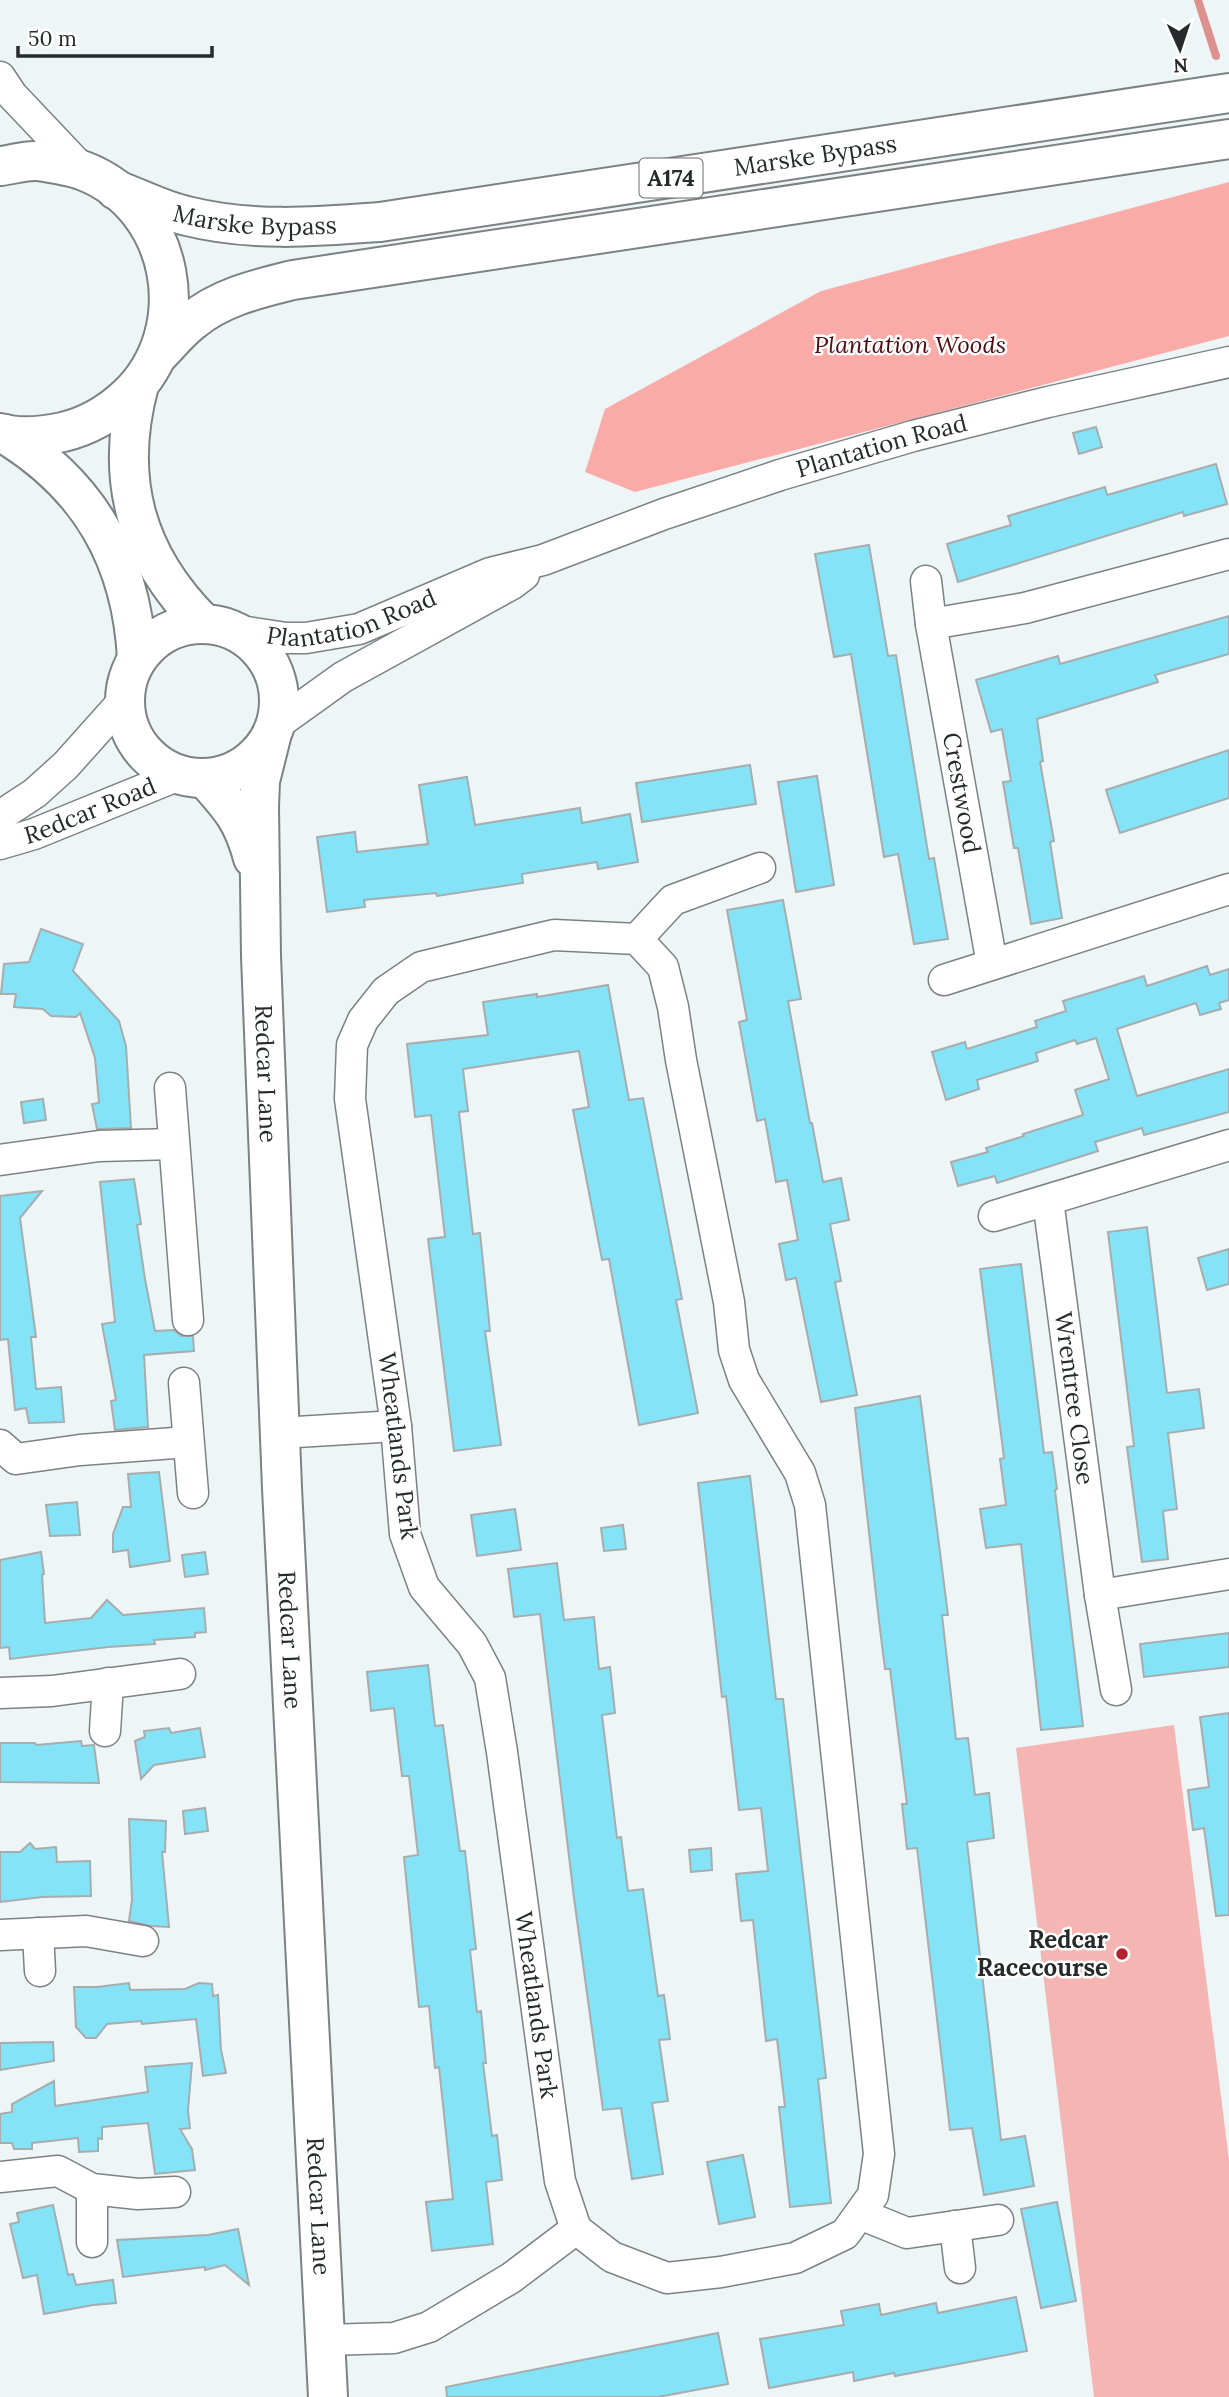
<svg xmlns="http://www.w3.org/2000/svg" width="1229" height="2397" viewBox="0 0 1229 2397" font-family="Lora,serif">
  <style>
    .green { fill: #f5b5b2 }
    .forest { fill: #faaba8 }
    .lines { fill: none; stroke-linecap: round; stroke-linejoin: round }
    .stream { stroke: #dd918e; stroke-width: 8 }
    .building { fill: #85e3f7; stroke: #a6adae; stroke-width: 2 }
    .minor-casing { stroke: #7c8283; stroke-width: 33 }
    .major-casing { stroke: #7c8283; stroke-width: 42 }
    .minor { stroke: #fff; stroke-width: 30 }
    .major { stroke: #fff; stroke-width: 38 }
    .poi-dot { fill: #b52331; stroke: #fff; stroke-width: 2.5 }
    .labels { text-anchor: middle; stroke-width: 5; stroke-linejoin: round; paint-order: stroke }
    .shield { fill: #fff; stroke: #686a6a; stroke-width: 2 }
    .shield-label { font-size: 23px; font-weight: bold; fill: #272a2a }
    .street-label { font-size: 24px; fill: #272a2a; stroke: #fff }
    .park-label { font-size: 24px; font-style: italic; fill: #500b11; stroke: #fff }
    .poi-label { font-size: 24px; font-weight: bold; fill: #272a2a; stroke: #fff; text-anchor: end }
  </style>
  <rect width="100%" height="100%" fill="#eef5f7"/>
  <!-- green -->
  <path class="green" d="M1174 1725 1229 2160V2397H1094L1016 1748Z"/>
  <!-- forest -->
  <path class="forest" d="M1229 182V336L635 492 585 472 605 409 821 291Z"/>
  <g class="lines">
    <!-- stream -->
    <path class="stream" d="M1198 0 1216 56"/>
  </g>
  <!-- building -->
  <g class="building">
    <path d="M1096 427 1102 447 1079 454 1073 433Z"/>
    <path d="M1216 464 1227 504 1184 516 1183 512 958 582 947 544 1011 525 1008 516 1105 487 1107 495Z"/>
    <path d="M869 545 888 656 896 655 929 859 934 858 948 939 914 944 898 854 884 857 851 654 834 657 815 554Z"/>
    <path d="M1229 616V654L1155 675 1158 682 1037 719 1043 761 1040 762 1054 841 1050 842 1062 918 1031 924 1018 848H1014L1003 782 1011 781 1002 729 991 732 976 680 1058 656 1060 664Z"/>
    <path d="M1229 750V798L1120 833 1106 790Z"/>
    <path d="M750 765 756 804 642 822 636 783Z"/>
    <path d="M817 776 834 885 796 892 778 782Z"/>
    <path d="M467 777 475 825 580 808 582 823 630 814 638 862 598 869 597 862 522 874 523 883 437 896 436 893 364 900 365 907 327 912 317 837 355 832 357 852 428 844 419 785Z"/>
    <path d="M783 900 801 999 788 1001 810 1123H812L823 1182 841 1178 849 1220 830 1224 841 1281 835 1282 857 1395 821 1402 796 1278 786 1280 779 1244 798 1240 787 1180 776 1182 765 1119 757 1121 739 1022 747 1020 727 910Z"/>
    <path d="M41 929 83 944 73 971 119 1021 126 1046 131 1128 97 1129 92 1104 99 1103 95 1058 80 1013 76 1017 51 1016 43 1009 14 1007 16 994H1L4 964 29 962Z"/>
    <path d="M1207 966 1210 975 1229 969V1000L1219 1003 1221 1009 1200 1015 1196 1003 1117 1029 1137 1096 1229 1069V1112L1144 1135 1142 1128 1095 1142 1098 1151 997 1183 995 1176 958 1186 951 1162 988 1152 986 1148 1024 1136 1023 1134 1083 1115 1075 1090 1109 1079 1096 1038 1077 1044 1075 1040 1036 1053 1038 1061 977 1080 979 1089 946 1100 932 1052 965 1042 967 1049 1037 1027 1035 1021 1066 1011 1063 1001 1093 992 1144 976 1147 986Z"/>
    <path d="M608 985 629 1100 643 1098 682 1299 676 1300 698 1413 639 1425 609 1259 602 1260 573 1110 589 1107 579 1051 463 1069 468 1111 459 1112 473 1234 480 1233 490 1331H485L501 1445 454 1451 428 1239 445 1237 431 1115 415 1117 407 1044 488 1035 483 1002 537 994V997Z"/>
    <path d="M43 1099 46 1120 24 1123 21 1102Z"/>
    <path d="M134 1179 141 1224 137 1225 145 1279 155 1331 174 1330 181 1336H193L194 1351 144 1355 148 1427 115 1430 111 1401 116 1400 102 1324 115 1322 100 1182Z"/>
    <path d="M42 1191 20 1218 36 1337H31L36 1389 61 1387 64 1422 29 1423 26 1408 15 1410 8 1339 0 1340V1196Z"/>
    <path d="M1147 1227 1167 1393 1199 1389 1204 1428 1168 1433 1177 1509 1163 1511 1168 1559 1142 1562 1127 1447 1134 1446 1108 1232Z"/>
    <path d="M1229 1249V1284L1207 1290 1198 1258Z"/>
    <path d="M1021 1264 1044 1453 1052 1452 1057 1489 1055 1490 1083 1726 1041 1730 1021 1544 986 1548 980 1509 1006 1505 1000 1459 1004 1458 980 1269Z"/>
    <path d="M920 1396 948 1615H942L956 1739 968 1738 975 1795 989 1793 994 1838 967 1842 1001 2140 1025 2136 1034 2186 984 2195 972 2128 950 2130 917 1848 907 1849 902 1804H907L890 1669H885L879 1621 855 1408Z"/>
    <path d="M159 1472 170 1561 130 1567 128 1550 113 1552V1534L123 1507H131L128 1474Z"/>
    <path d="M750 1476 776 1699H783L826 2078 818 2079 831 2203 790 2207 779 2107H785L777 2039 766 2041 753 1920 741 1921 736 1874 768 1871 761 1808 739 1810 726 1696 722 1697 698 1483Z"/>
    <path d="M77 1502 80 1535 50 1536 46 1505Z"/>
    <path d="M515 1509 521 1550 477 1556 471 1515Z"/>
    <path d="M623 1525 626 1549 604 1551 601 1528Z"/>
    <path d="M41 1552 44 1574 42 1575 45 1623 91 1618 107 1600 123 1615 204 1608 206 1632 195 1633V1637L154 1640 155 1644 108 1647 10 1659 9 1647 0 1648V1560Z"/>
    <path d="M205 1552 208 1574 185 1577 182 1555Z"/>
    <path d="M557 1563 564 1620 594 1617 599 1669 610 1667 615 1713 602 1715 617 1838 621 1837 628 1891 643 1889 658 1996 664 1995 670 2039 659 2040 668 2101 652 2103 663 2174 632 2179 621 2108 603 2110 574 1898 540 1614 514 1617 508 1569Z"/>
    <path d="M1229 1633V1667L1144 1677 1140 1644Z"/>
    <path d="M428 1665 435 1726 443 1725 460 1851H465L476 1949 470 1950 477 2012 481 2011 486 2063H483L492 2136 497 2135 502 2180 486 2182 493 2244 432 2251 426 2202 453 2199 439 2067 435 2068 429 2006 419 2007 414 1959 404 1857 418 1855 409 1776H402L394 1708 371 1711 367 1672Z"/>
    <path d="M1229 1713V1915L1216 1916 1204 1828 1193 1830 1188 1790 1209 1787 1200 1717Z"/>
    <path d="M169 1728 171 1733 200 1728 205 1757 154 1765 141 1779 135 1741 145 1737 144 1731Z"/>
    <path d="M81 1741 82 1746 94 1745 99 1783 0 1782V1743H35L36 1745Z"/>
    <path d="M205 1808 208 1831 185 1834 183 1811Z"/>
    <path d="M129 1819 166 1821 165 1852H162L169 1927 151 1926 129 1921 132 1900Z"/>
    <path d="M30 1843 35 1849 56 1847 57 1862 90 1861 91 1896 42 1897 0 1902V1852H20Z"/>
    <path d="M711 1848 712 1870 691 1872 689 1850Z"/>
    <path d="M129 1983 130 1990 185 1989 199 1983 212 1984 213 1996 218 1995 221 2050 226 2073 203 2076 196 2019 142 2024 141 2021 107 2024 96 2038H86L76 2027 74 1987H97Z"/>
    <path d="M53 2042 54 2061 0 2070V2043Z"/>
    <path d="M192 2063 188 2110 190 2128 180 2129 192 2149 195 2170 155 2174 148 2123 102 2127V2139L98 2138V2151L79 2152 78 2138 32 2143V2149H14L12 2143H0V2114L12 2112V2104L54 2081 55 2106 148 2092 145 2067Z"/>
    <path d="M743 2155 755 2217 719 2224 707 2162Z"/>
    <path d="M1057 2202 1076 2301 1041 2308 1021 2209Z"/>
    <path d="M53 2205 68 2275 73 2274 76 2285 113 2280 116 2303 93 2305 44 2314 37 2275 23 2278 10 2224 19 2222 17 2213Z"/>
    <path d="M238 2229 249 2285 225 2265 205 2270V2267L123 2277 117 2240 208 2235Z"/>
    <path d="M1016 2297 1027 2351 895 2376 894 2373 854 2381 853 2372 769 2388 760 2339 844 2325 841 2311 879 2304 881 2315 936 2303 938 2313Z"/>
    <path d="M718 2333 728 2384 658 2397H447L446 2387Z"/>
  </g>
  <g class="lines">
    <!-- minor casing -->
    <g class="minor-casing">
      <g id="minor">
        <path d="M0 77 12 95 84 171"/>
        <path id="s1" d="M926 581 931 624 992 964"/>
        <path d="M931 624 1025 608 1229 554"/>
        <path id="s2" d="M234 630 286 638H306L359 629 490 573 543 560 664 514 780 475 913 436 1048 402 1229 362"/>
        <path d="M276 725 343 677 512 584 524 575"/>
        <path d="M0 816 35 793 66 765 125 699"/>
        <path id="s3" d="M0 844 34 834 179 775"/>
        <path d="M554 935 637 939 663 967 673 1007 681 1060 729 1302 734 1350 744 1380 800 1473 810 1505 879 2154 873 2195 845 2234 795 2258 721 2272 667 2278 612 2257 576 2229 560 2181 502 1752 490 1678 472 1644 424 1587 405 1534 396 1426 350 1099 352 1045 363 1020 386 991 421 967Z"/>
        <path d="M637 939 673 900 760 868"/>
        <path d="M944 980 1229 889"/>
        <path d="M170 1088 188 1320"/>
        <path d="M0 1160 99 1146 174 1144"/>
        <path id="s4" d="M1048 1200 1100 1595 1116 1690"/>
        <path d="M994 1216 1229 1145"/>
        <path d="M184 1383 193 1493"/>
        <path d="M280 1433 396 1426"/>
        <path d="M0 1445 16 1459 80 1450 188 1442"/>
        <path d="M1100 1595 1229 1574"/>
        <path d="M0 1693 52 1691 180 1674"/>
        <path d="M105 1731 108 1683"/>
        <path d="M38 1933 40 1971"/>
        <path d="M0 1935 86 1931 143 1941"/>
        <path d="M0 2177 58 2171 92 2189 138 2194 175 2192"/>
        <path d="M92 2189V2242"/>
        <path d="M860 2214 907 2233 998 2220"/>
        <path d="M955 2226 960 2268"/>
        <path d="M325 2340 394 2338 429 2327 511 2278 576 2229"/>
      </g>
    </g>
    <!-- major casing -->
    <g class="major-casing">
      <g id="major">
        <path d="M0 166C12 165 25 160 37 161 51 163 71 166 84 171 176 207 197 330 128 396 109 414 88 426 63 432 43 436 20 439 0 433"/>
        <path id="s5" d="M116 190C139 198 163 211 187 216 251 232 314 227 380 222L1229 93"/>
        <path d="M157 356C169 344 179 331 192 321 221 297 257 289 293 280L1229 139"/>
        <path d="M139 385C114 478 135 555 203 623"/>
        <path d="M5 434C90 486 132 560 137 659"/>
        <circle cx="202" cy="701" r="77"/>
        <path id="s6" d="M271 737 260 781 259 807 261 956 282 1488 328 2397"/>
        <path d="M205 778C231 807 243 820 253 858"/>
      </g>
    </g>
    <!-- minor -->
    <use href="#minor" class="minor"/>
    <!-- major -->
    <use href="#major" class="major"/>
  </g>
  <!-- markers -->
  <circle class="poi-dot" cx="1122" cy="1954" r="7"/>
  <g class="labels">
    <!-- shield labels -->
    <rect class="shield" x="639.5" y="158.5" width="63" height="39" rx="5"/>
    <g class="shield-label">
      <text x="671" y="186">A174</text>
    </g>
    <!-- street labels -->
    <g class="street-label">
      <text dy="8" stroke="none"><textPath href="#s5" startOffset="710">Marske Bypass</textPath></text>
      <text dy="8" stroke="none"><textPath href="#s5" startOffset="144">Marske Bypass</textPath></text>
      <text dy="8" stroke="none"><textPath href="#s2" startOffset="681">Plantation Road</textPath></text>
      <text dy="8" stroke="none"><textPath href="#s2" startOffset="121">Plantation Road</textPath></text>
      <text dy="8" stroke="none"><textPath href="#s1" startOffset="215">Crestwood</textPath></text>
      <text dy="8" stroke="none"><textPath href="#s3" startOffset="96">Redcar Road</textPath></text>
      <text dy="8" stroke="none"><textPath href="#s6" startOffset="338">Redcar Lane</textPath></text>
      <text dy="8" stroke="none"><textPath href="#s4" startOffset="200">Wrentree Close</textPath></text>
      <text transform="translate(398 1446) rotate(83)" y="8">Wheatlands Park</text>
      <text dy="8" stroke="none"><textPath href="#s6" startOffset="905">Redcar Lane</textPath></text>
      <text transform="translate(536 2005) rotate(82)" y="8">Wheatlands Park</text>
      <text dy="8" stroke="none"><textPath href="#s6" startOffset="1472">Redcar Lane</textPath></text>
    </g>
    <!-- park labels -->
    <g class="park-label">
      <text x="910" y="353">Plantation Woods</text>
    </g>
    <!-- poi labels -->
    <g class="poi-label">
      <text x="1108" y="1948">Redcar<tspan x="1108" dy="28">Racecourse</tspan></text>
    </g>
  </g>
  <!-- north arrow -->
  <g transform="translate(1180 49) rotate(177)" stroke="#ffffff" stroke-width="5" paint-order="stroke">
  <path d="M0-5L12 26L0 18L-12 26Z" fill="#272a2a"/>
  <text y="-10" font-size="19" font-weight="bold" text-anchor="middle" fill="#272a2a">N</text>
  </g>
  <!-- scale -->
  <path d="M18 46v10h194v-10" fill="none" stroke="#272a2a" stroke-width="3.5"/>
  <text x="28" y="46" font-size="21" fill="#272a2a" stroke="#ffffff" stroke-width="5" paint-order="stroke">50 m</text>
</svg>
